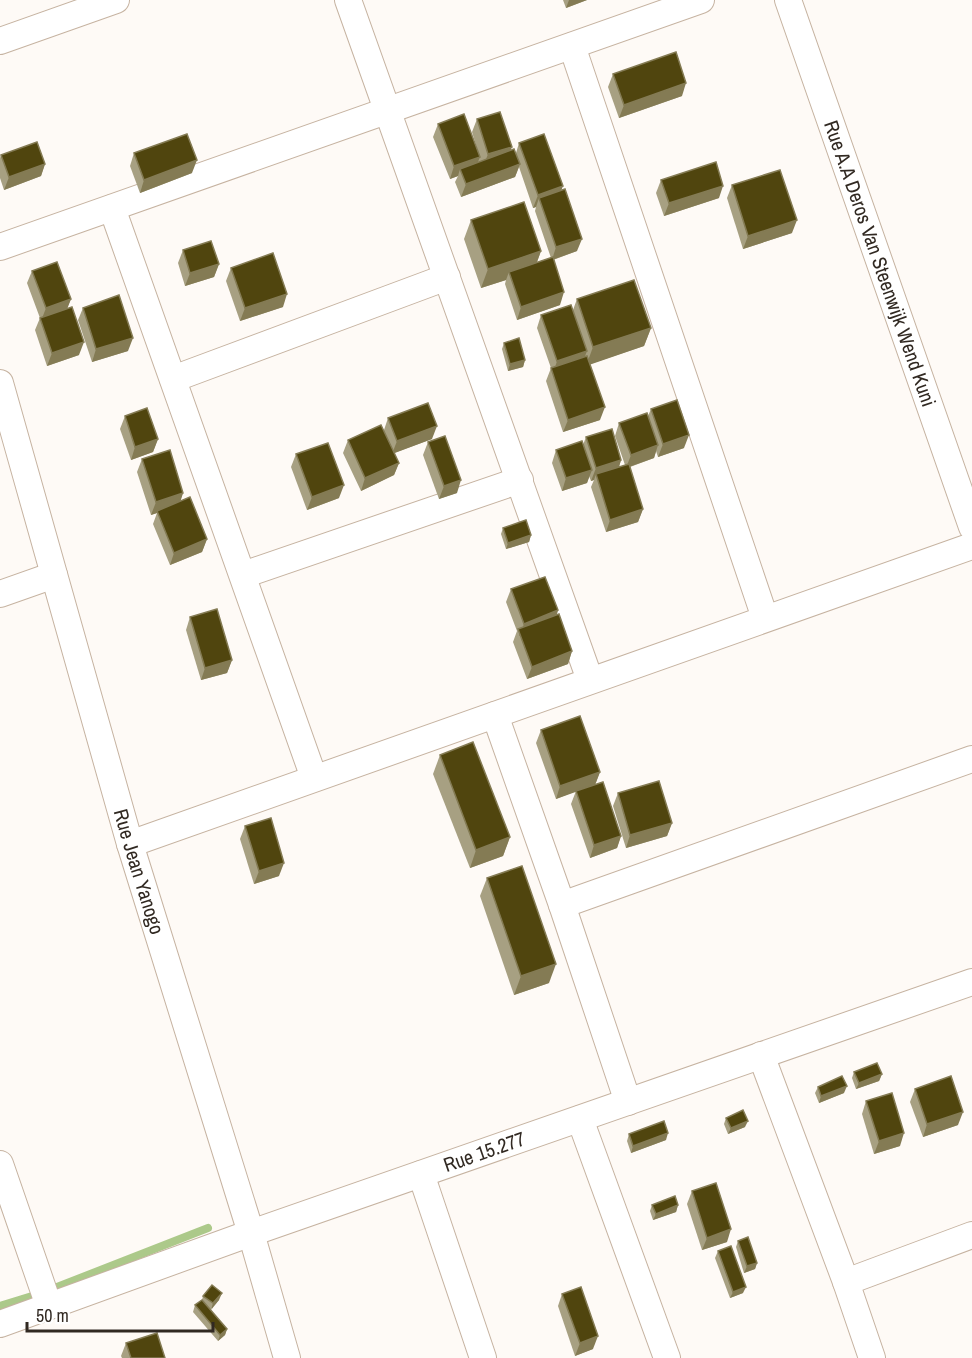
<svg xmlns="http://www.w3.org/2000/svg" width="972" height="1358" viewBox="0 0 972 1358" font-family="'Archivo Narrow',sans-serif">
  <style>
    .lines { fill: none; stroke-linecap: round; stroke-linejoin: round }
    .stream { stroke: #acc98a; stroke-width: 8 }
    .minor-casing { stroke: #c6b3a1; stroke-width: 28 }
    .minor { stroke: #fff; stroke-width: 26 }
    .wall { fill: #a7a082 }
    .shaded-wall { fill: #847b54 }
    .building { fill: #50450e; stroke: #847b54; stroke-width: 1.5 }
    .labels { text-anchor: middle; stroke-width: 6; stroke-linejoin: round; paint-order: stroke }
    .street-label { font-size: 20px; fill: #312922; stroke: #fff }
  </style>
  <rect width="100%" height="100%" fill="#fefaf6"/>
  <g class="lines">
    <!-- stream -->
    <g class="stream">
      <path d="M57 1287 208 1228"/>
      <path d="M0 1306 32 1296"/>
    </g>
    <!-- minor casing -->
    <g class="minor-casing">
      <g id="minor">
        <path d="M348 0 590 680"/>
        <path id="s1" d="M788 0 972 527"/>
        <path d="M0 41 116 0"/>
        <path d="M572 46 765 618"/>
        <path d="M112 208 314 778"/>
        <path d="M0 247 701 0"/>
        <path d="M173 379 447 277"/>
        <path id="s2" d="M0 383 130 844 251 1233 287 1358"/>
        <path d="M243 575 520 480"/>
        <path d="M0 594 54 575"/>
        <path d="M495 715 562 905 628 1102"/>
        <path d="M130 844 972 546"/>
        <path d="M562 905 972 759"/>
        <path d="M761 1055 846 1282 872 1358"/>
        <path d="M580 1119 667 1358"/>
        <path d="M0 1164 49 1306"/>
        <path d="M421 1174 483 1358"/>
        <path d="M846 1282 972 1235"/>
        <path id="s3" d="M0 1324 251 1233 972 982"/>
      </g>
    </g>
    <!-- minor -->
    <use href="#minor" class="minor"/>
  </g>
  <!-- wall -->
  <g class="wall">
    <path d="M563 0H587L566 8Z"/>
    <path d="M613 74 682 96 619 118 608 87Z"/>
    <path d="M477 119 510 150 516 153 519 143 561 191 577 251 553 260 560 305 517 320 505 284 506 280 481 288 464 239 471 220 541 251 537 262 551 258 535 211 536 207 533 208 519 167 515 177 461 197 455 182 458 176 450 179 433 137 438 124 479 155 472 132Z"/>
    <path d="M134 153 192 173 140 193 130 166Z"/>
    <path d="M1 155 45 164 41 176 4 190 0 178V158Z"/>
    <path d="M661 180 719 198 664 216 656 193Z"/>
    <path d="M732 185 792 233 743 249 727 198Z"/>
    <path d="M183 250 219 264 214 277 185 286 178 263Z"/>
    <path d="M231 268 283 307 240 321 226 281Z"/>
    <path d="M32 271 71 299 67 308 79 355 47 366 35 330 40 318 27 283Z"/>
    <path d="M577 299 651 328 644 346 590 364 600 420 563 432 546 381 551 368 537 328 541 315 573 310Z"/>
    <path d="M83 308 128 351 92 362 78 320Z"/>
    <path d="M504 343 525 360 523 367 508 371 502 349Z"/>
    <path d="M651 409 684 448 658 457 656 451 654 458 630 467 643 509 638 522 606 532 591 487 594 480 591 481 589 476 587 483 562 491 552 463 556 450 583 445 586 437 621 460 619 467 625 465 615 436 619 423 648 416Z"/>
    <path d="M125 416 158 439 153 452 131 460 120 429Z"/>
    <path d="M388 418 432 439 394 453 399 463 394 475 361 491 343 453 348 440 384 430Z"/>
    <path d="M428 442 457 493 439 499 423 455Z"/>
    <path d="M296 454 339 498 307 510 291 467Z"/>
    <path d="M142 459 183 493 180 501 207 539 202 552 170 565 153 524 157 513 151 515 137 472Z"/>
    <path d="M503 528 531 535 529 542 506 549 501 534Z"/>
    <path d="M511 589 558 610 557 614 572 651 568 664 527 679 513 642 517 631 506 602Z"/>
    <path d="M190 617 232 660 227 673 201 680 186 630Z"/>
    <path d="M541 730 600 772 595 785 621 836 617 848 590 858 571 804 576 791 556 799 536 743Z"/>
    <path d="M440 755 510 837 503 856 470 868 433 774Z"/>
    <path d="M618 793 672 823 667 836 626 848 613 806Z"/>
    <path d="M245 826 279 876 254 884 240 839Z"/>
    <path d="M487 878 549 983 514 995 480 896Z"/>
    <path d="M854 1072 882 1074 879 1081 856 1089 852 1078Z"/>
    <path d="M818 1087 844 1093 819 1103 815 1093Z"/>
    <path d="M915 1089 958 1125 923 1137 910 1102Z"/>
    <path d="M866 1101 900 1146 874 1154 862 1114Z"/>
    <path d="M726 1118 745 1127 728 1134 724 1124Z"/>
    <path d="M629 1134 666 1140 631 1153 627 1141Z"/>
    <path d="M692 1191 727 1242 702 1250 687 1204Z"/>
    <path d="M652 1205H678L676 1212 653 1220 650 1211Z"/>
    <path d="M738 1241 757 1263 755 1269 744 1273 736 1247Z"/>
    <path d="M718 1251 743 1293 730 1298 715 1258Z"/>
    <path d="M562 1294 593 1349 575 1356 558 1306Z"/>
    <path d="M203 1296 219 1300 210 1310 227 1329 225 1335 218 1341 193 1312 195 1305 202 1300Z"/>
    <path d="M126 1343 165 1358H122L121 1356Z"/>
  </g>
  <!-- shaded-wall -->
  <g class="shaded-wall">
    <path d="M569 0H587L566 8Z"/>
    <path d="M686 83 682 96 619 118 624 105Z"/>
    <path d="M512 147 507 160 483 167 488 154Z"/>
    <path d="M480 157 475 169H460L458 176 450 179 454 166Z"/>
    <path d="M197 160 192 173 140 193 144 180Z"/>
    <path d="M45 164 41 176 4 190 9 177Z"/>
    <path d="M520 164 515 177 461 197 466 184Z"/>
    <path d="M563 186 558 199 539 198 536 207 533 208 538 195Z"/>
    <path d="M723 186 719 198 664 216 669 203Z"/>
    <path d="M797 220 792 233 743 249 748 236Z"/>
    <path d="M582 239 577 251 552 260 556 247Z"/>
    <path d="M541 251 534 270 509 272 506 280 481 288 488 269Z"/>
    <path d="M219 264 214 277 185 286 190 273Z"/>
    <path d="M564 292 560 305 517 320 521 307Z"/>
    <path d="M287 294 283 307 240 321 245 308Z"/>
    <path d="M71 299 66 312 41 321 46 308Z"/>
    <path d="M651 328 644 346 586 366 593 347Z"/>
    <path d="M133 338 128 351 92 362 96 349Z"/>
    <path d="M84 342 79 355 47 366 52 353Z"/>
    <path d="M587 351 582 364 553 374 557 361Z"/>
    <path d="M525 360 523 367 508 371 510 364Z"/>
    <path d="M605 407 600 420 563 432 568 420Z"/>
    <path d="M437 426 432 439 392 454 397 441Z"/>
    <path d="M689 435 684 448 658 457 663 444Z"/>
    <path d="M158 439 153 452 131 460 135 447Z"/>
    <path d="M658 445 654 458 626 468 631 455Z"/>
    <path d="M621 460 617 473 596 474 594 480 591 481 596 468Z"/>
    <path d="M399 463 394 475 361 491 365 478Z"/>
    <path d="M592 470 587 483 562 491 566 478Z"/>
    <path d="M461 480 457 493 439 499 444 486Z"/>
    <path d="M344 485 339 498 307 510 312 497Z"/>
    <path d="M183 493 179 506 157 511V513L151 515 156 502Z"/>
    <path d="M643 509 638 522 606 532 610 520Z"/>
    <path d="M531 535 529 542 506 549 508 543Z"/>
    <path d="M207 539 202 552 170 565 174 553Z"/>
    <path d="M558 610 554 623 519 636 524 624Z"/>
    <path d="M572 651 568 664 527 679 532 667Z"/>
    <path d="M232 660 227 673 201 680 205 668Z"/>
    <path d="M600 772 595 785 556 799 560 786Z"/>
    <path d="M672 823 667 836 626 848 630 835Z"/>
    <path d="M621 836 617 848 590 858 594 845Z"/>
    <path d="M510 837 503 856 470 868 476 850Z"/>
    <path d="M284 863 279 876 254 884 259 871Z"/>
    <path d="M556 964 549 983 514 995 521 976Z"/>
    <path d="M882 1074 879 1081 856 1089 859 1083Z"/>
    <path d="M847 1086 844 1093 819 1103 821 1096Z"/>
    <path d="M963 1112 958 1125 923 1137 927 1124Z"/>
    <path d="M748 1121 745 1127 728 1134 731 1128Z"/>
    <path d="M668 1133 666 1140 631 1153 633 1146Z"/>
    <path d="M904 1133 900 1146 874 1154 879 1141Z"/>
    <path d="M678 1205 676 1212 653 1220 656 1214Z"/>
    <path d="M731 1229 727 1242 702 1250 707 1238Z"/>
    <path d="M757 1263 755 1269 744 1273 747 1266Z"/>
    <path d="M746 1287 743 1293 730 1298 733 1292Z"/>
    <path d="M222 1293 219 1300 211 1310 213 1303Z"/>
    <path d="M227 1329 225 1335 218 1341 220 1335Z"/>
    <path d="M598 1336 593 1349 575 1356 580 1343Z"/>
  </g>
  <!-- building -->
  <g class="building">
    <path d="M676 52 686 83 624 105 613 74Z"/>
    <path d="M500 112 512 147 488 154 477 119Z"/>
    <path d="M464 114 480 157 454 166 438 124Z"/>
    <path d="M187 134 197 160 144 180 134 153Z"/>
    <path d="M544 134 563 186 538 195 519 143Z"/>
    <path d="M37 142 45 164 9 177 1 155Z"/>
    <path d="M514 149 520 164 466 184 460 169Z"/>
    <path d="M716 162 723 186 669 203 661 180Z"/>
    <path d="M780 170 797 220 748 236 732 185Z"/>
    <path d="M565 189 582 239 556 247 539 198Z"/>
    <path d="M524 202 541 251 488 269 471 220Z"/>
    <path d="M211 241 219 264 190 273 183 250Z"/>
    <path d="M273 253 287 294 245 308 231 268Z"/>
    <path d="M553 257 564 292 521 307 509 272Z"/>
    <path d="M57 262 71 299 46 308 32 271Z"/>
    <path d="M634 280 651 328 593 347 577 299Z"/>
    <path d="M119 295 133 338 96 349 83 308Z"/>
    <path d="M571 305 587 351 557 361 541 315Z"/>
    <path d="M72 307 84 342 52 353 40 318Z"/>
    <path d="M519 338 525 360 510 364 504 343Z"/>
    <path d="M587 356 605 407 568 420 551 368Z"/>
    <path d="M677 400 689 435 663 444 651 409Z"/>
    <path d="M428 403 437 426 397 441 388 418Z"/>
    <path d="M147 408 158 439 135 447 125 416Z"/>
    <path d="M647 413 658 445 631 455 619 423Z"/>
    <path d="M381 425 399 463 365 478 348 440Z"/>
    <path d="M612 429 621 460 596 468 586 437Z"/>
    <path d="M445 436 461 480 444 486 428 442Z"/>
    <path d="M582 441 592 470 566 478 556 450Z"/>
    <path d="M328 443 344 485 312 497 296 454Z"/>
    <path d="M170 450 183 493 156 502 142 459Z"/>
    <path d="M629 464 643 509 610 520 596 474Z"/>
    <path d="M190 497 207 539 174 553 157 511Z"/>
    <path d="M526 520 531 535 508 543 503 528Z"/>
    <path d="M545 577 558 610 524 624 511 589Z"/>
    <path d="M217 609 232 660 205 668 190 617Z"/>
    <path d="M559 614 572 651 532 667 518 629Z"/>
    <path d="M580 716 600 772 560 786 541 730Z"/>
    <path d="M473 742 510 837 476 850 440 755Z"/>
    <path d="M659 781 672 823 630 835 618 793Z"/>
    <path d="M603 782 621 836 594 845 576 791Z"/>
    <path d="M271 818 284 863 259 871 245 826Z"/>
    <path d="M522 866 556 964 521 976 487 878Z"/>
    <path d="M877 1063 882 1074 859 1083 854 1072Z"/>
    <path d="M842 1076 847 1086 821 1096 818 1087Z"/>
    <path d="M951 1076 963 1112 927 1124 915 1089Z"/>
    <path d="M892 1093 904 1133 879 1141 866 1101Z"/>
    <path d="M743 1110 748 1121 731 1128 726 1118Z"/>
    <path d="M664 1121 668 1133 633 1146 629 1134Z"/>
    <path d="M716 1183 731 1229 707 1238 692 1191Z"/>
    <path d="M675 1196 678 1205 656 1214 652 1205Z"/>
    <path d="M748 1237 757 1263 747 1266 738 1241Z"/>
    <path d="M731 1246 746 1287 733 1292 718 1251Z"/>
    <path d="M212 1285 222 1293 213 1303 203 1296Z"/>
    <path d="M581 1287 598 1336 580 1343 562 1294Z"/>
    <path d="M202 1300 227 1329 220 1335 195 1305Z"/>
    <path d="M157 1333 165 1358H131L126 1343Z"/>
  </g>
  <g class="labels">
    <!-- street labels -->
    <g class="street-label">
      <text dy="7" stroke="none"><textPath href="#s1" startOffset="279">Rue A.A Deros Van Steenwijk Wend Kuni</textPath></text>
      <text dy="7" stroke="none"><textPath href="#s2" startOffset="508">Rue Jean Yanogo</textPath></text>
      <text dy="7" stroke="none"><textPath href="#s3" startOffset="514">Rue 15.277</textPath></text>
    </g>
  </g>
  <!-- scale -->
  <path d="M27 1322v9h186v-9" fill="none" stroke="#312922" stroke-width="3"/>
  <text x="36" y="1322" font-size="18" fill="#312922" stroke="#ffffff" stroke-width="4.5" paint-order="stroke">50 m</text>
</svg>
